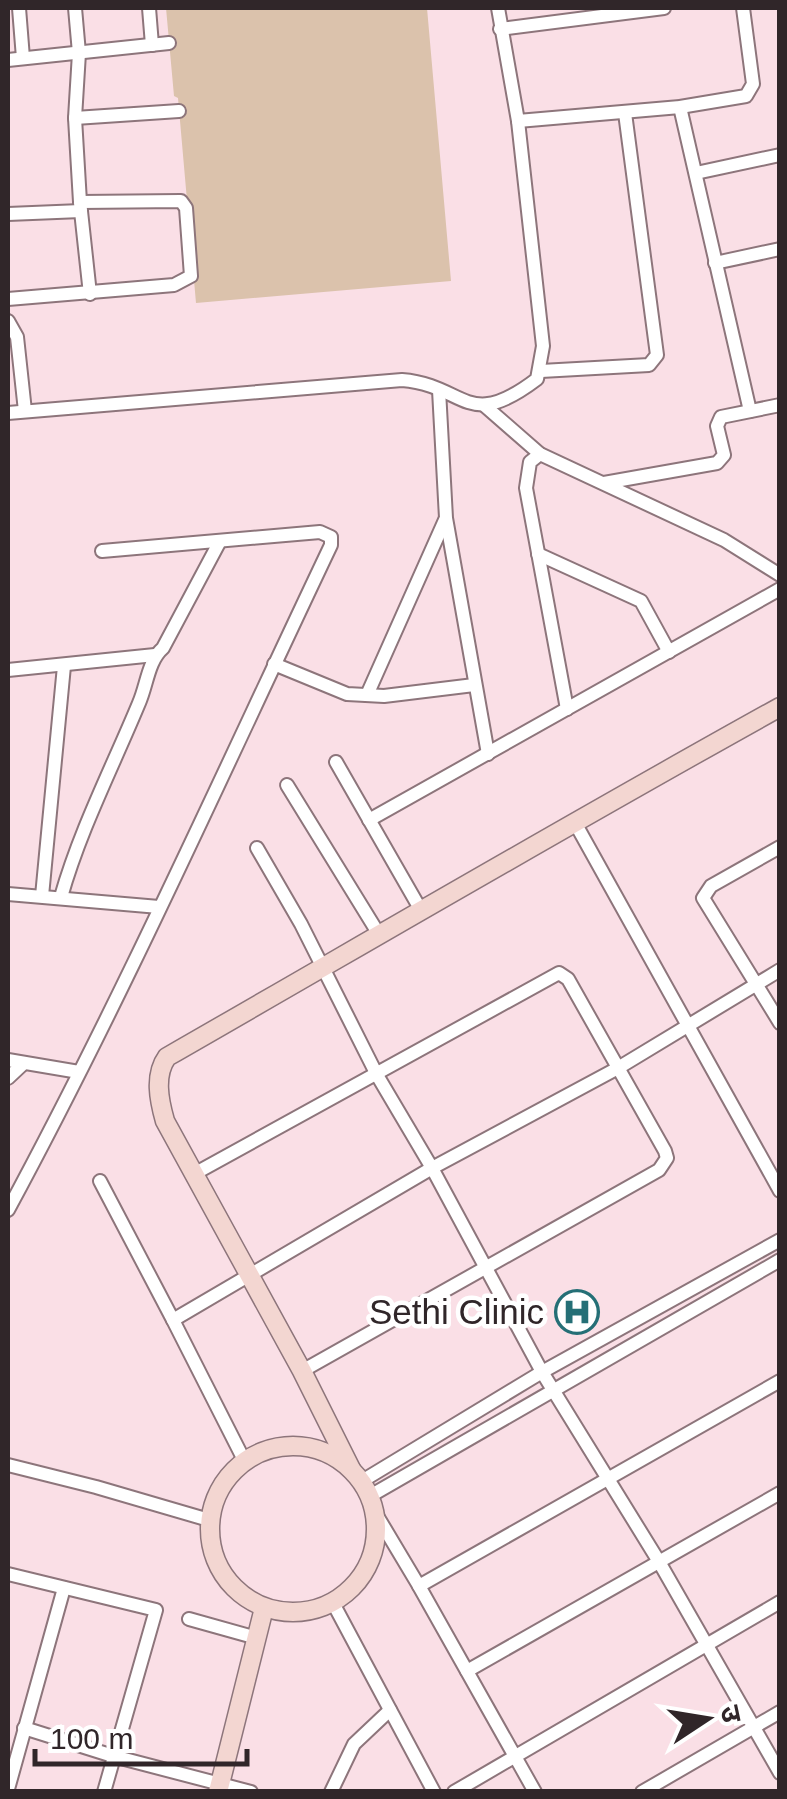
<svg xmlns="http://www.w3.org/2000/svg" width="787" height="1799" viewBox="0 0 787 1799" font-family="Arial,'Noto Sans Devanagari',sans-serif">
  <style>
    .green { fill: #dbc2ac }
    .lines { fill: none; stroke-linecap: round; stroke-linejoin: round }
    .street-casing { stroke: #8d757b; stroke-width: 16 }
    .secondary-casing { stroke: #8d757b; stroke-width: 21 }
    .street { stroke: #fff; stroke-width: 12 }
    .secondary { stroke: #f3d6d1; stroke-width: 18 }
    .labels { text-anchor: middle; stroke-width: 9; stroke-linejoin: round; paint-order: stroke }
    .poi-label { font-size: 35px; fill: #302629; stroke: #fff; text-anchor: end }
  </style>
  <rect width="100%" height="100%" fill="#fadfe6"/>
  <!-- green -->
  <path class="green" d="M166 8H427L451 281 196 303 178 98 174 96Z"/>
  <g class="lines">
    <!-- street casing -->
    <g class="street-casing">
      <g id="street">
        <path d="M19 8 23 58"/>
        <path d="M75 8 79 53 75 118 80 202 90 294"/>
        <path d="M149 8 152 45"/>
        <path d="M500 29 664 8"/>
        <path d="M8 60 169 43"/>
        <path d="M680 107 750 411"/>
        <path d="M75 118 179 111"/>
        <path d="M518 121 680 107 746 96 753 84 743 8"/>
        <path d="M696 173 780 155"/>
        <path d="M8 214 81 211"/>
        <path d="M715 263 780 249"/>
        <path d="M8 299 174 285 191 276 186 208 181 201 80 202"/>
        <path d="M8 321 17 337 25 411"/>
        <path d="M541 371 649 365 657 355 625 113"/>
        <path d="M439 390 446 518 488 754"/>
        <path d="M485 406 540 454 724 540 780 575"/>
        <path d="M8 413 402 380C466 385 466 433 537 379L543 346 518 121 498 8"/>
        <path d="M540 454 530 462 526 488 567 709"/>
        <path d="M604 483 717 463 724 455 717 426 721 417 780 405"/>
        <path d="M538 554 641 601 669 652"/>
        <path d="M274 664 347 694 384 696 474 685"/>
        <path d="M8 670 155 655"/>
        <path d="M367 695 445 520"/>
        <path d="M336 762 422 912"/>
        <path d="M287 785 380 936"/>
        <path d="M369 820 780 589"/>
        <path d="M574 821 780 1191"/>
        <path d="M780 847 711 886 703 898 780 1023"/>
        <path d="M257 848 301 924 377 1075 432 1168 542 1372 658 1560 780 1773"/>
        <path d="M8 894 159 907"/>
        <path d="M42 896 64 666"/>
        <path d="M61 897C80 830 112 768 139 703 147 685 148 661 163 648L220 541"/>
        <path d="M8 1060 79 1072"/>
        <path d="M8 1078 24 1063"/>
        <path d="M194 1174 559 973 568 979 665 1151 667 1158 659 1170 302 1371"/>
        <path d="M100 1181 173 1320"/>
        <path d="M8 1210C125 993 225 768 331 545V537L320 532 102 551"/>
        <path d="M244 1460 173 1320 432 1168 618 1068 780 970"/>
        <path d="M8 1465 96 1487 209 1520"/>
        <path d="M362 1481 542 1372 780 1240"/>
        <path d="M370 1496 780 1260"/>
        <path d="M373 1509 419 1586 780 1381"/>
        <path d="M8 1574 156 1610 104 1792"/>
        <path d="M419 1586 535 1792"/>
        <path d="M333 1603 434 1792"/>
        <path d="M189 1619 257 1638"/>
        <path d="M467 1671 780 1493"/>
        <path d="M24 1728 113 1756 251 1792"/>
        <path d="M8 1789 64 1588"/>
        <path d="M331 1792 354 1744 390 1710"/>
        <path d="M454 1792 780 1602"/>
        <path d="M642 1792 780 1712"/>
      </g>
    </g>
    <!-- secondary casing -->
    <g class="secondary-casing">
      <g id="secondary">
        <circle cx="293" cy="1529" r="83"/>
        <path d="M351 1469 302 1371 165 1121C159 1100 154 1075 167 1057 371 940 574 821 780 707"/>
        <path d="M218 1792 264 1608"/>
      </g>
    </g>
    <!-- street -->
    <use href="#street" class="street"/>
    <!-- secondary -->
    <use href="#secondary" class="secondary"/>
  </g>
  <!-- icons -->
  <defs>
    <g id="hospital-ring" transform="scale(2.25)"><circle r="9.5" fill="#fff" stroke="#256f76" stroke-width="1.5"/><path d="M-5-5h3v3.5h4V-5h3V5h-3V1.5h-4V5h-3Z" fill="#256f76"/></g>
  </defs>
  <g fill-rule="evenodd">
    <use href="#hospital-ring" x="577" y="1312"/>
  </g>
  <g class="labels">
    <!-- poi labels -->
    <g class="poi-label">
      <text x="544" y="1324">Sethi Clinic</text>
    </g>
  </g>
  <!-- border -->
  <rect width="787" height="1799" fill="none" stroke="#302629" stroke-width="20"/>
  <!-- north arrow -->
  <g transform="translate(707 1719) rotate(78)" stroke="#ffffff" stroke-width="8" paint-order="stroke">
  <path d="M0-8L18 38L0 25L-18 38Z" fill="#302629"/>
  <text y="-15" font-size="28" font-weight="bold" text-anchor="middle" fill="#302629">उ</text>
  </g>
  <!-- scale -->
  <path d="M35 1749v15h212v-15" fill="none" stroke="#302629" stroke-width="5"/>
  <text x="50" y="1749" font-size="30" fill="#302629" stroke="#ffffff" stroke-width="8" paint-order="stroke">100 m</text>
</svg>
